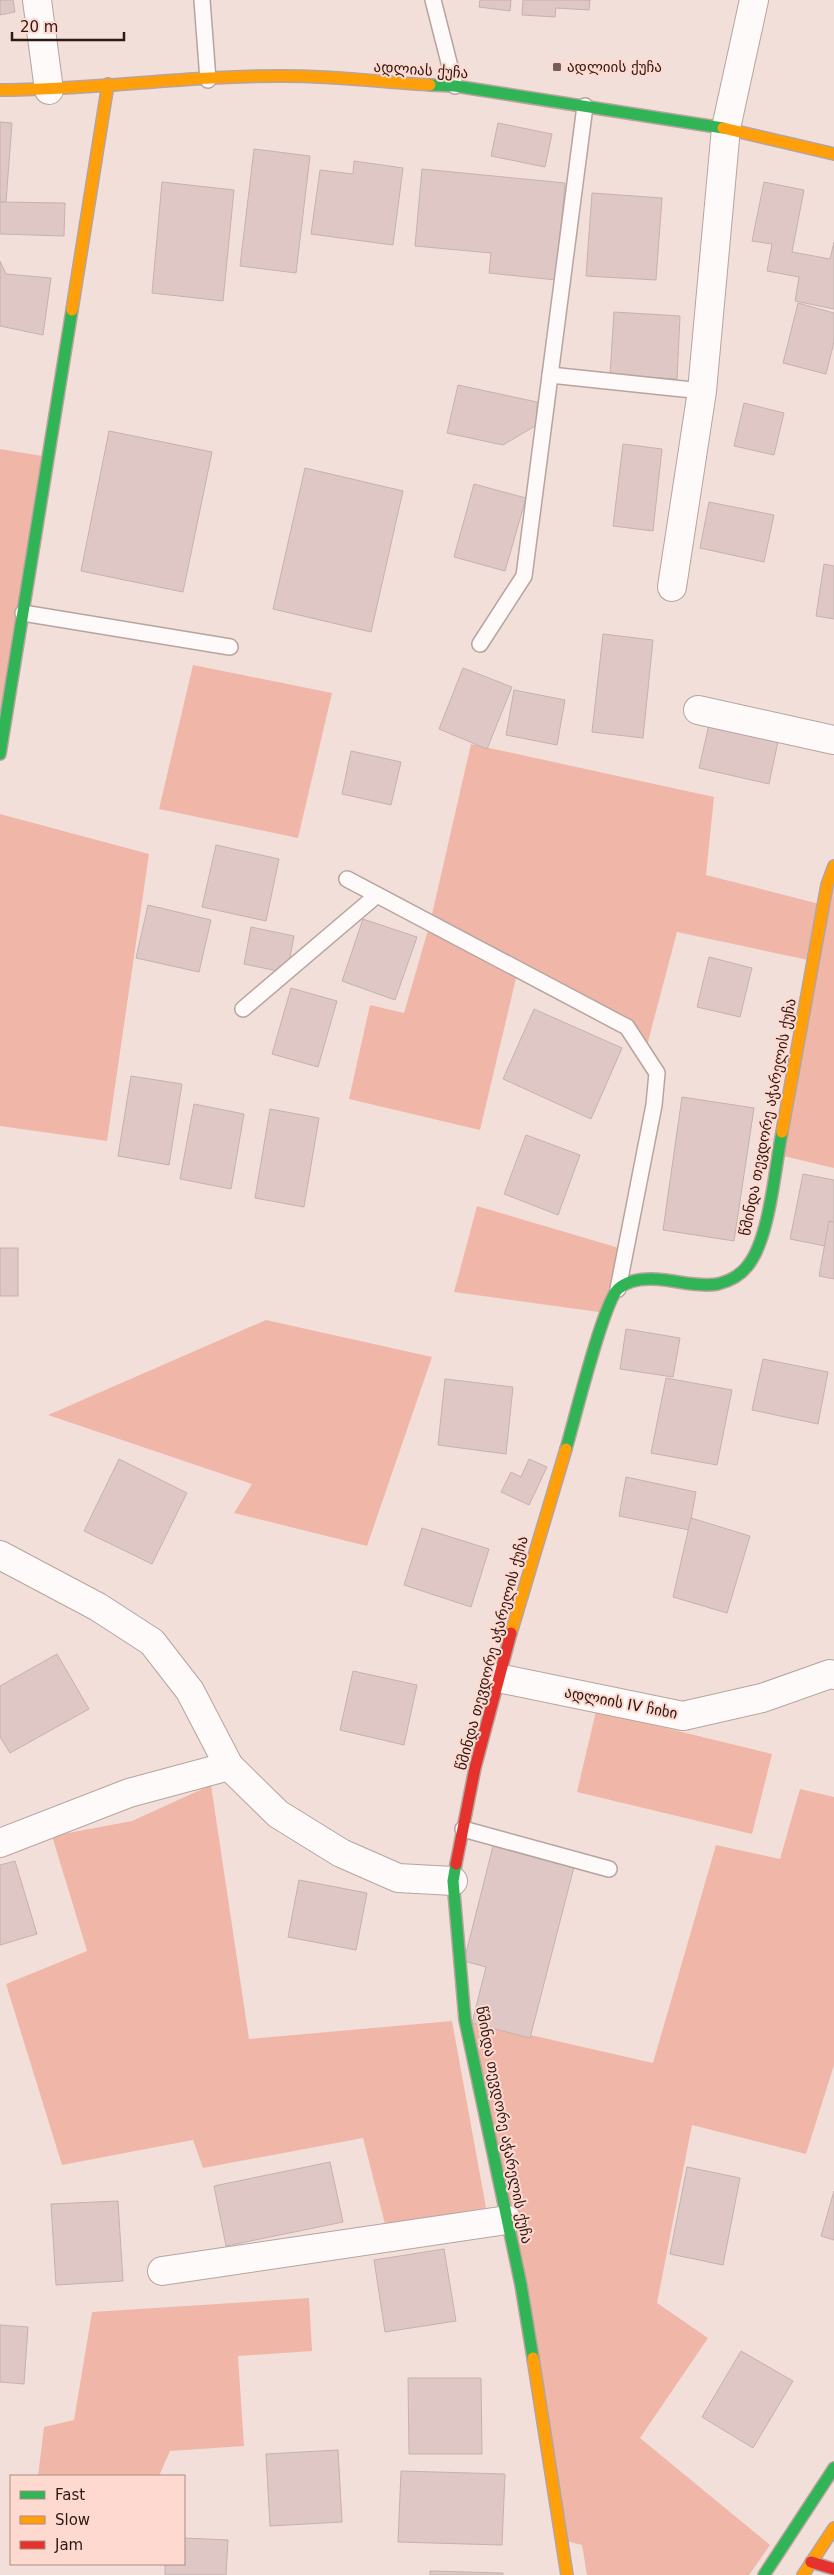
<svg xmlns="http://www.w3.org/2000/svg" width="834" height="2575" viewBox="0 0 834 2575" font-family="'DejaVu Sans','Noto Sans Georgian',sans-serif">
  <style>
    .green { fill: #f0b7a8 }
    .building { fill: #dfc7c6; stroke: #c5b2b0 }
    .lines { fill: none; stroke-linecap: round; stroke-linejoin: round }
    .lane-casing { stroke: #b7a49f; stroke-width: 18 }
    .street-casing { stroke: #b7a49f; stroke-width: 30 }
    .fast-casing { stroke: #b7a49f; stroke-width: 14 }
    .slow-casing { stroke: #b7a49f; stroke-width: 14 }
    .jam-casing { stroke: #b7a49f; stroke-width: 14 }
    .lane { stroke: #fdfaf9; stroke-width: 15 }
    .street { stroke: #fdfaf9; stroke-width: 28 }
    .fast { stroke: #30b455; stroke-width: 11 }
    .slow { stroke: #ff9f0a; stroke-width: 11 }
    .jam { stroke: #e5322d; stroke-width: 11 }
    .poi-dot { fill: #735e59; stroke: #fdd9cf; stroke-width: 2 }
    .labels { text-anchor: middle; stroke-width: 4; stroke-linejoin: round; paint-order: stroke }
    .poi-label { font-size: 15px; fill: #2f1914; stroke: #fdd9cf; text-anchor: start }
    .street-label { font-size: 15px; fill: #2f1914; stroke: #fdd9cf }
  </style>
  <rect width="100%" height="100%" fill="#f2dfda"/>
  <!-- green -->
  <g class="green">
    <path d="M0 449 48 457 0 754Z"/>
    <path d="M193 665 332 693 298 838 159 809Z"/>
    <path d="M471 744 714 797 706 875 823 905 834 886V1168L779 1155 813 961 677 932 645 1053 627 1027 518 970 480 1130 349 1099 370 1005 404 1013 430 923Z"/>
    <path d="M0 814 149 854 107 1141 0 1126Z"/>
    <path d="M477 1206 626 1250 606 1313 454 1292Z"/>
    <path d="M266 1320 432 1357 367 1546 234 1513 252 1484 48 1415Z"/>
    <path d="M596 1711 772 1754 752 1834 577 1792Z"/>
    <path d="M211 1785 249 2039 452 2021 487 2213 387 2232 363 2138 203 2168 193 2140 62 2165 6 1984 87 1951 52 1836 132 1821Z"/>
    <path d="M800 1789 834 1797V2065L806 2154 692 2125 657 2303 708 2338 640 2438 770 2545 749 2575H587L582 2545 562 2540 465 2020 653 2063 716 1845 780 1859Z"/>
    <path d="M309 2298 312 2351 238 2356 244 2446 170 2451 159 2476H38L44 2427 74 2420 92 2312Z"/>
  </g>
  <!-- building -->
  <g class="building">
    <path d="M0 0H13L15 12 0 15Z"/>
    <path d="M480 0H511L510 11 479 7Z"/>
    <path d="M523 0H590L589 10 556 8 555 17 522 15Z"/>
    <path d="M0 122 12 123 6 202H0Z"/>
    <path d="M498 123 552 134 545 167 491 156Z"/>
    <path d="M254 149 310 156 296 273 240 266Z"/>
    <path d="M354 161 403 168 393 245 311 234 320 170 353 174Z"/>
    <path d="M422 169 565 183 556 280 489 273 491 253 415 246Z"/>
    <path d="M162 182 234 190 223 301 152 293Z"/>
    <path d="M764 182 804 190 792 252 830 259 834 242V309L795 301 799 277 767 271 772 244 752 241Z"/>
    <path d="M592 193 662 198 656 280 586 276Z"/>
    <path d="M0 202 65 203 64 236 0 234Z"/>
    <path d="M0 261 6 274 51 278 43 335 0 326Z"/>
    <path d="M798 303 834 313V342L826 374 783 363Z"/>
    <path d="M614 312 680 316 677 379 610 375Z"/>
    <path d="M458 385 537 402V425L503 445 447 433Z"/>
    <path d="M744 403 784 413 774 455 734 446Z"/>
    <path d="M109 431 212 452 183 592 81 571Z"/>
    <path d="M623 444 662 449 653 531 613 526Z"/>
    <path d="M305 468 403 491 371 632 273 609Z"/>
    <path d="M474 484 526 498 505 571 454 557Z"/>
    <path d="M709 502 774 515 764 562 700 548Z"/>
    <path d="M824 564 834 566V619L816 616Z"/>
    <path d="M603 634 653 640 643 738 592 732Z"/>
    <path d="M463 668 512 687 487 749 439 729Z"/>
    <path d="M514 690 565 700 557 745 506 735Z"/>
    <path d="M711 716 780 732 769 784 699 768Z"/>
    <path d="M351 751 401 762 391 805 342 794Z"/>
    <path d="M216 845 279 859 266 921 202 907Z"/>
    <path d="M148 905 211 920 199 972 136 958Z"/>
    <path d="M363 919 417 937 395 1000 342 981Z"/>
    <path d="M251 927 294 936 287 973 244 964Z"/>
    <path d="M709 957 752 968 740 1017 697 1007Z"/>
    <path d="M291 988 337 1001 318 1067 272 1054Z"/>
    <path d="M534 1009 622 1048 591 1119 503 1079Z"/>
    <path d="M131 1076 182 1084 169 1165 118 1156Z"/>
    <path d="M682 1097 754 1108 734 1241 663 1230Z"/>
    <path d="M194 1104 244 1114 231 1189 180 1179Z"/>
    <path d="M270 1109 319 1118 304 1207 255 1198Z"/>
    <path d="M526 1135 580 1155 558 1215 504 1194Z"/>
    <path d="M803 1174 834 1180V1222L829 1221 825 1246 790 1239Z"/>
    <path d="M829 1221 834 1222V1279L819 1276Z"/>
    <rect x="0" y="1248" width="18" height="48"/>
    <path d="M626 1329 680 1338 673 1377 620 1369Z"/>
    <path d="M763 1359 828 1372 818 1424 752 1410Z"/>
    <path d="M666 1378 732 1390 717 1465 651 1453Z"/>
    <path d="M445 1379 513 1387 506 1454 438 1445Z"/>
    <path d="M119 1459 187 1493 152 1564 84 1531Z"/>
    <path d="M529 1459 547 1467 529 1505 501 1492 511 1472 521 1477Z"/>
    <path d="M626 1477 696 1492 689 1530 619 1516Z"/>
    <path d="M691 1518 750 1536 727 1613 673 1597Z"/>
    <path d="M422 1528 489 1549 471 1607 404 1585Z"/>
    <path d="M57 1654 89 1709 10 1753 0 1737V1686Z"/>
    <path d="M353 1671 417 1685 404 1745 340 1730Z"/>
    <path d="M493 1846 574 1867 530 2038 472 2023 486 1967 464 1961Z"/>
    <path d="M15 1861 37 1934 0 1945V1865Z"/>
    <path d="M299 1880 367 1893 356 1950 288 1937Z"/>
    <path d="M330 2162 343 2222 226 2246 214 2186Z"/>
    <path d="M687 2167 740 2178 723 2265 670 2254Z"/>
    <path d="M834 2191V2240L821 2236Z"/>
    <path d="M118 2201 123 2281 56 2285 51 2204Z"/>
    <path d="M444 2249 456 2321 385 2332 374 2260Z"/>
    <path d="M0 2325 28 2327 24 2384 0 2382Z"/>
    <path d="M741 2351 793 2381 753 2448 702 2417Z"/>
    <path d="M408 2378H481L482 2454H409Z"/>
    <path d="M338 2450 342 2522 270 2526 266 2454Z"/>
    <path d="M401 2471 505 2474 502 2545 398 2542Z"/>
    <path d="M184 2538 228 2540 226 2575H165V2564H184Z"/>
    <path d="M430 2571 503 2573V2575H430Z"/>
  </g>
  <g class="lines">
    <!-- lane casing -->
    <g class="lane-casing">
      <g id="lane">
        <path d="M202 0 208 80"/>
        <path d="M433 0 455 86"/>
        <path d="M550 375 702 391"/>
        <path d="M23 613 230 647"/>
        <path d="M480 644 524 576 585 106"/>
        <path d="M347 879 627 1027 657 1073 654 1105 618 1289"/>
        <path d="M243 1009 377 895"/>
        <path d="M463 1829 609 1869"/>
      </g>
    </g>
    <!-- street casing -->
    <g class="street-casing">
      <g id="street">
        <path d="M37 0 49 90"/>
        <path d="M672 587 702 391 726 128 754 0"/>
        <path d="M698 710 834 740"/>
        <path d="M0 1555 98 1607 152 1642 190 1691 229 1766"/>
        <path d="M498 1678 683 1716 762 1698 830 1674 834 1675"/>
        <path d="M0 1843 129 1793 229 1766 278 1814 341 1853 398 1878 453 1881"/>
        <path d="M162 2271 507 2220"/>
      </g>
    </g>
    <!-- fast casing -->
    <g class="fast-casing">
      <g id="fast">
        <path d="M430 85 455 86 723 128"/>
        <path d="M0 754 72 310"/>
        <path d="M566 1449C574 1422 603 1303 618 1289 630 1278 649 1278 665 1280 682 1282 700 1287 718 1284 730 1281 742 1274 749 1264 770 1236 775 1167 782 1132"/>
        <path d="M456 1864 453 1881 465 2020 521 2285 533 2358"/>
        <path d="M764 2575 834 2468"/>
      </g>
    </g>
    <!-- slow casing -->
    <g class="slow-casing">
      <g id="slow">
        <path d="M0 90C95 90 190 75 285 76 333 76 382 82 430 85"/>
        <path d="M723 128 834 154"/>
        <path d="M72 310 108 84"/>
        <path d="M782 1132 827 885 834 866"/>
        <path d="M511 1633 566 1449"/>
        <path d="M533 2358 567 2575"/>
        <path d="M803 2575 834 2528"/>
      </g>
    </g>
    <!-- jam casing -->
    <g class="jam-casing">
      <g id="jam">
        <path d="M456 1864 475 1768 511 1633"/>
        <path d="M811 2562 834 2569"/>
      </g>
    </g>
    <!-- lane -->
    <use href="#lane" class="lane"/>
    <!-- street -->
    <use href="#street" class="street"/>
    <!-- fast -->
    <use href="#fast" class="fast"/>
    <!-- slow -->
    <use href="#slow" class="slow"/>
    <!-- jam -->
    <use href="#jam" class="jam"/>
  </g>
  <!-- markers -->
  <rect class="poi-dot" x="552" y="62" width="10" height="10" rx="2.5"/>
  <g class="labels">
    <!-- poi labels -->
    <g class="poi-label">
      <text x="567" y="72">ადლიის ქუჩა</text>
    </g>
    <!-- street labels -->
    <g class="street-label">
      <text transform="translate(421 70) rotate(4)" y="5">ადლიას ქუჩა</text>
      <text transform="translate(768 1117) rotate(-79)" y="5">წმინდა თევდორე აჭარელის ქუჩა</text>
      <text transform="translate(492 1653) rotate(-75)" y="5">წმინდა თევდორე აჭარელის ქუჩა</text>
      <text transform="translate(621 1703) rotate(11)" y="5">ადლიის IV ჩიხი</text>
      <text transform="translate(504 2125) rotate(79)" y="5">წმინდა თევდორე აჭარელის ქუჩა</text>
    </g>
  </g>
  <!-- legend -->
  <rect x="10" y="2475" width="175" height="90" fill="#fdd9cf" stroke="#ab8c84"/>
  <rect x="20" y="2491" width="25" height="8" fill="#30b455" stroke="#ab8c84"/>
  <text x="55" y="2500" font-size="15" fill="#2f1914">Fast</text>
  <rect x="20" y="2516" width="25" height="8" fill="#ff9f0a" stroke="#ab8c84"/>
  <text x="55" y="2525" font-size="15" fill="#2f1914">Slow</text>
  <rect x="20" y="2541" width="25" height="8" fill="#e5322d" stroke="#ab8c84"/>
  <text x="55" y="2550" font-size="15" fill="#2f1914">Jam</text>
  <!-- scale -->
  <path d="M12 32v8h112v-8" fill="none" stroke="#2f1914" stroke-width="2.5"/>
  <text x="20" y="32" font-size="15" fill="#2f1914" stroke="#fdd9cf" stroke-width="4" paint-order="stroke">20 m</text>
</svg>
